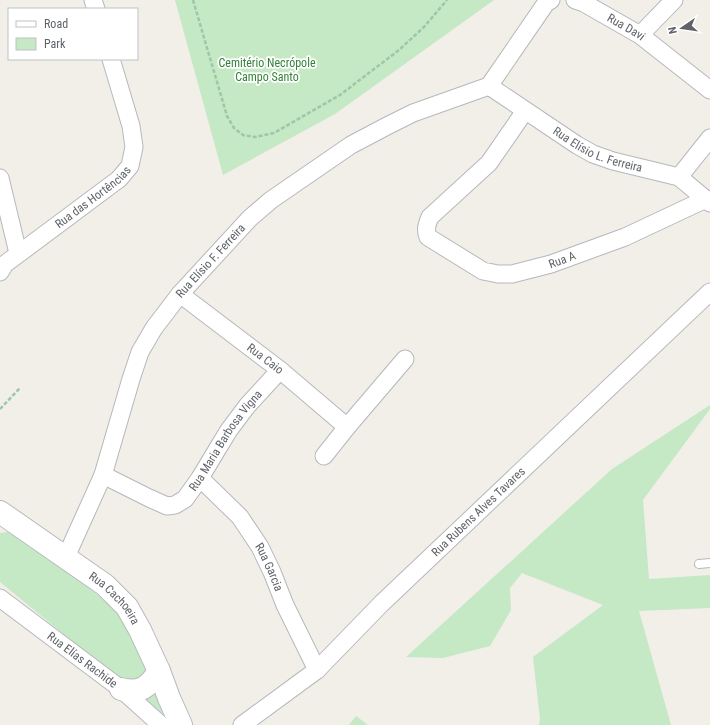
<svg xmlns="http://www.w3.org/2000/svg" width="710" height="725" viewBox="0 0 710 725" font-family="'Roboto Condensed',sans-serif">
  <style>
    .green { fill: #c5e8c5 }
    .lines { fill: none; stroke-linecap: round; stroke-linejoin: round }
    .lane-casing { stroke: #b5b8bc; stroke-width: 10 }
    .street-casing { stroke: #b5b8bc; stroke-width: 19 }
    .secondary-casing { stroke: #b6babf; stroke-width: 24 }
    .path { stroke: #9cc7a9; stroke-width: 2.5; stroke-dasharray: 4 2; stroke-linecap: butt }
    .lane { stroke: #fff; stroke-width: 8 }
    .street { stroke: #fff; stroke-width: 17 }
    .secondary { stroke: #fff; stroke-width: 22 }
    .labels { text-anchor: middle; stroke-width: 3.5; stroke-linejoin: round; paint-order: stroke }
    .street-label { font-size: 12px; fill: #5f6368; stroke: #fff }
    .park-label { font-size: 12px; fill: #348238; stroke: #fff }
  </style>
  <rect width="100%" height="100%" fill="#f1efe8"/>
  <!-- green -->
  <g class="green">
    <path d="M175 0H494L335 114 223 175Z"/>
    <path d="M710 405V409L643 500 649 579 710 575V608L639 611 671 725H539L540 719 533 657 603 605 522 573 510 588 511 610 490 646 443 658 406 657 612 469Z"/>
    <path d="M7 532H19L126 618 168 717 144 700 0 582V533Z"/>
    <path d="M356 716 368 725H349Z"/>
  </g>
  <g class="lines">
    <!-- lane casing -->
    <g class="lane-casing">
      <path id="lane" d="M699 564 710 563"/>
    </g>
    <!-- street casing -->
    <g class="street-casing">
      <g id="street">
        <path d="M93 0 96 9"/>
        <path id="s1" d="M575 0 584 3 640 35 710 90"/>
        <path d="M640 35 674 0"/>
        <path id="s2" d="M489 86 577 145 593 154 613 161 679 177 710 203"/>
        <path d="M489 86 546 3 551 0"/>
        <path id="s3" d="M525 111 489 163 430 217C427 224 425 229 428 237L483 271 498 274H512L551 264 625 237 706 199"/>
        <path d="M679 177 710 138"/>
        <path d="M0 178 18 253"/>
        <path id="s4" d="M0 272 5 264 119 179 130 166 134 147 131 126 111 59"/>
        <path id="s5" d="M180 294 280 370 347 427"/>
        <path d="M324 456 347 427 405 359"/>
        <path id="s6" d="M103 475 149 498 167 506 175 505 185 499 200 478 218 448 229 430 247 406 280 370"/>
        <path id="s7" d="M200 478 240 517 260 547 272 572 285 605 317 670"/>
        <path id="s8" d="M66 557 103 475 131 379 140 352 154 328 180 294 250 218 271 200 351 145 387 126 413 113 489 86"/>
        <path id="s9" d="M0 598 121 689 161 725"/>
        <path id="s10" d="M242 725 317 670 381 604 710 292"/>
      </g>
    </g>
    <!-- secondary casing -->
    <g class="secondary-casing">
      <g id="secondary">
        <path id="s11" d="M0 512 105 585 127 607 140 630 159 671 169 698 181 725"/>
        <path d="M121 689C140 694 149 687 159 671"/>
      </g>
    </g>
    <!-- path -->
    <g class="path">
      <path d="M193 0 227 116 234 128 243 135 255 137 274 133 340 95 399 50 424 27 447 0"/>
      <path d="M0 409 20 388"/>
    </g>
    <!-- lane -->
    <use href="#lane" class="lane"/>
    <!-- street -->
    <use href="#street" class="street"/>
    <!-- secondary -->
    <use href="#secondary" class="secondary"/>
  </g>
  <g class="labels">
    <!-- street labels -->
    <g class="street-label">
      <text dy="4" stroke="none"><textPath href="#s1" startOffset="58">Rua Davi</textPath></text>
      <text dy="4" stroke="none"><textPath href="#s2" startOffset="127">Rua Elísio L. Ferreira</textPath></text>
      <text dy="4" stroke="none"><textPath href="#s4" startOffset="120">Rua das Hortências</textPath></text>
      <text dy="4" stroke="none"><textPath href="#s3" startOffset="310">Rua A</textPath></text>
      <text dy="4" stroke="none"><textPath href="#s8" startOffset="334">Rua Elísio F. Ferreira</textPath></text>
      <text dy="4" stroke="none"><textPath href="#s5" startOffset="107">Rua Caio</textPath></text>
      <text dy="4" stroke="none"><textPath href="#s6" startOffset="162">Rua Maria Barbosa Vigna</textPath></text>
      <text dy="4" stroke="none"><textPath href="#s10" startOffset="319">Rua Rubens Alves Tavares</textPath></text>
      <text dy="4" stroke="none"><textPath href="#s7" startOffset="114">Rua Garcia</textPath></text>
      <text dy="4" stroke="none"><textPath href="#s11" startOffset="144">Rua Cachoeira</textPath></text>
      <text dy="4" stroke="none"><textPath href="#s9" startOffset="103">Rua Elías Rachide</textPath></text>
    </g>
    <!-- park labels -->
    <g class="park-label">
      <text x="267" y="67">Cemitério Necrópole<tspan x="267" dy="14">Campo Santo</tspan></text>
    </g>
  </g>
  <!-- legend -->
  <rect x="8" y="8" width="130" height="52" fill="#ffffff" stroke="#bfc1c3"/>
  <rect x="16" y="21" width="20" height="6" fill="#ffffff" stroke="#bfc1c3"/>
  <text x="44" y="28" font-size="12" fill="#5f6368">Road</text>
  <rect x="16" y="38" width="20" height="12" fill="#c5e8c5" stroke="#bfc1c3"/>
  <text x="44" y="48" font-size="12" fill="#5f6368">Park</text>
  <!-- north arrow -->
  <g transform="translate(682 28) rotate(257)" stroke="#ffffff" stroke-width="3" paint-order="stroke">
  <path d="M0-3L7 15L0 10L-7 15Z" fill="#5f6368"/>
  <text y="-6" font-size="11" font-weight="bold" text-anchor="middle" fill="#5f6368">N</text>
  </g>
</svg>
